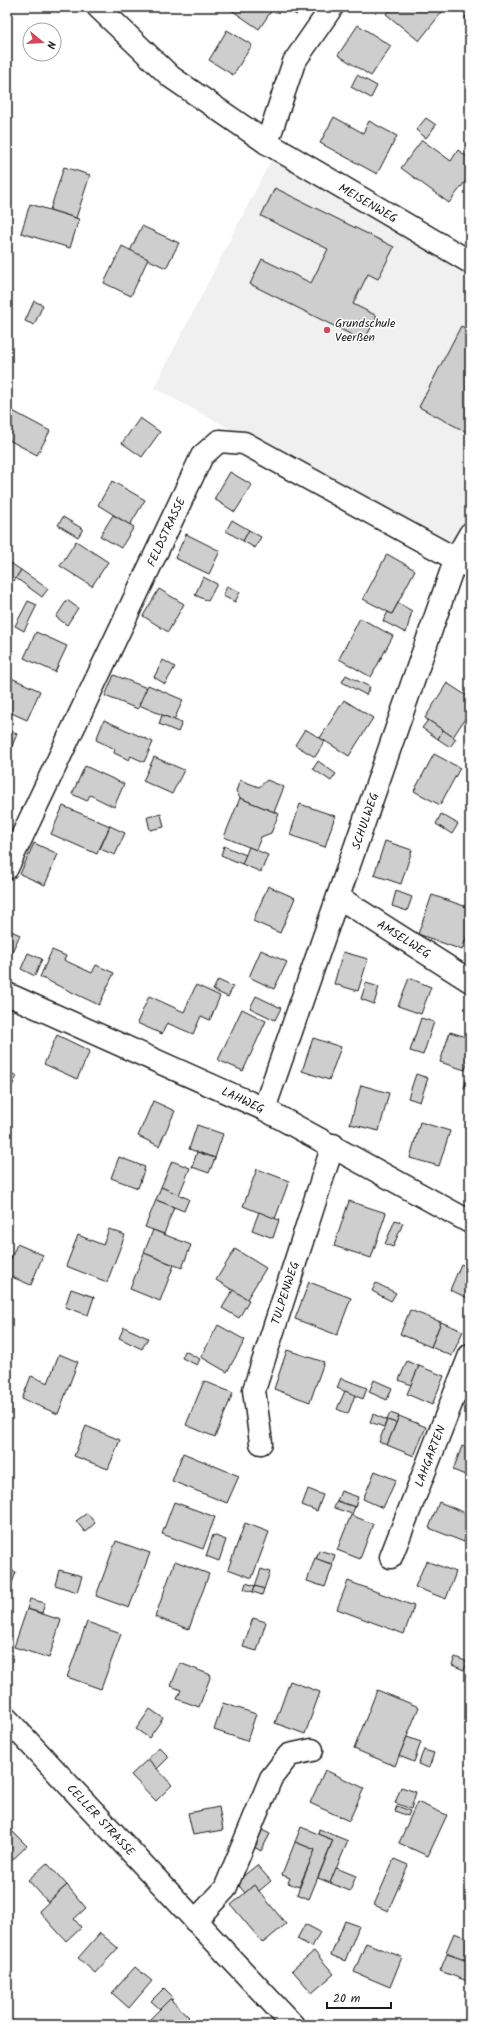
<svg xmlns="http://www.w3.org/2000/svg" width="477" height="2032" viewBox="0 0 477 2032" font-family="Kalam,sans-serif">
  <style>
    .built { fill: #f0f0f0 }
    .building { fill: #cecece; stroke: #1c1c1c }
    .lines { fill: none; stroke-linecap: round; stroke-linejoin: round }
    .minor-casing { stroke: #1c1c1c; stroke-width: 25 }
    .minor { stroke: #fff; stroke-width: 22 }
    .rail-casing { stroke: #1c1c1c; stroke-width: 4.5 }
    .rail { stroke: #fff; stroke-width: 3; stroke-dasharray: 9; stroke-linecap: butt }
    .poi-dot { fill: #d1495b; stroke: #fff; stroke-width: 1.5 }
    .labels { text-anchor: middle; stroke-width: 3; stroke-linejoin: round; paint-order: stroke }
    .street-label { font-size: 12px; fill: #1c1c1c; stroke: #fff }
    .poi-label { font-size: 12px; fill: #1c1c1c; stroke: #fff; text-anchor: start }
  </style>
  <rect width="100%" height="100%" fill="#fff"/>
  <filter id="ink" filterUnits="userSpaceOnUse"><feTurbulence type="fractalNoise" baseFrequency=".025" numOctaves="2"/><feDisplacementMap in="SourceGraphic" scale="8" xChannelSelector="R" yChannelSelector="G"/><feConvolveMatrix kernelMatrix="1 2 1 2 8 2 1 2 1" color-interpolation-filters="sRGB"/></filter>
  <g filter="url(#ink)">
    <!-- built -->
    <path class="built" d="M271 160 470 271V522L454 549 154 388Z"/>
    <!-- building -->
    <g class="building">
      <path d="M227 7H274L259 29Z"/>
      <path d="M285 7H302L296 15Z"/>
      <path d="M391 7H446L419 41 386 14Z"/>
      <path d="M470 15V26L465 17Z"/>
      <path d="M358 25 391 46 371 76 338 55Z"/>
      <path d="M227 30 252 45 233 75 209 60Z"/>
      <path d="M357 75 377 86 371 98 351 87Z"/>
      <path d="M334 117 363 133 369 121 397 136 377 174 320 143Z"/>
      <path d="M426 118 436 125 426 138 416 130Z"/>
      <path d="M422 140 451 161 458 150 470 159V175L449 203 401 168Z"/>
      <path d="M64 167 90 175 76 218 50 210Z"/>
      <path d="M275 188 394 247 378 279 368 274 353 304 377 316 364 341 250 284 262 259 311 283 328 249 261 216Z"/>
      <path d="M30 204 79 219 70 248 21 233Z"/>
      <path d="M142 226 179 243 166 268 130 251Z"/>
      <path d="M122 246 148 259 131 296 104 283Z"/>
      <path d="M34 301 43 305 34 325 25 321Z"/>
      <path d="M461 326 470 331V434L419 407Z"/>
      <path d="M7 408 50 431 37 455 7 439Z"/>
      <path d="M140 418 160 432 142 457 122 443Z"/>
      <path d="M230 472 252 485 235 512 214 499Z"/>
      <path d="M112 481 145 500 130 525 98 505Z"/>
      <path d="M113 515 134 527 121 548 100 536Z"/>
      <path d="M63 517 83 529 78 537 58 525Z"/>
      <path d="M232 520 249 530 243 541 226 531Z"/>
      <path d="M249 530 261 537 255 548 243 541Z"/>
      <path d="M186 534 220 551 209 574 175 558Z"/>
      <path d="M76 541 108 562 92 586 60 566Z"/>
      <path d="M387 554 415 570 392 614 363 599Z"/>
      <path d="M9 562 21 570 14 581 7 576V565Z"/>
      <path d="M21 570 48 589 42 597 16 578Z"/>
      <path d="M203 577 217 584 208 601 195 595Z"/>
      <path d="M227 586 240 592 235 602 223 596Z"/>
      <path d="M159 589 184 604 168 632 143 616Z"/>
      <path d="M67 600 78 608 67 625 56 617Z"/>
      <path d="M28 601 37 605 24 631 15 626Z"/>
      <path d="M398 603 412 611 406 633 383 621 388 612 392 614Z"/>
      <path d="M360 618 393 636 371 677 339 659Z"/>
      <path d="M36 632 67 646 55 672 24 658Z"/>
      <path d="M163 660 175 667 165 684 154 677Z"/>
      <path d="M114 675 147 688 138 709 105 696Z"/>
      <path d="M346 675 370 687 366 695 342 682Z"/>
      <path d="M7 676 40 691 27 720 7 711Z"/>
      <path d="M447 683 470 698V711L453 737 425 718Z"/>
      <path d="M148 685 183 700 174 720 139 705Z"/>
      <path d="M344 700 373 718 349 756 320 738Z"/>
      <path d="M162 715 182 723 178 732 159 724Z"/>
      <path d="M104 720 153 742 144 762 131 756 129 760 114 753 115 749 96 740Z"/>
      <path d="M428 720 443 730 438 739 422 728Z"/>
      <path d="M7 729 17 734 7 758Z"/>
      <path d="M305 729 325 741 315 757 295 745Z"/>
      <path d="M443 730 456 739 450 747 438 739Z"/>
      <path d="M434 754 460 768 440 805 414 791Z"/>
      <path d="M154 757 184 770 172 794 143 781Z"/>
      <path d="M318 761 336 774 331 781 313 769Z"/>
      <path d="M85 766 124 784 114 807 90 795 87 801 72 794Z"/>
      <path d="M240 780 259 787 267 780 284 787 274 812 240 798 236 791Z"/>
      <path d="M240 798 279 814 271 833 261 837 256 850 224 837Z"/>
      <path d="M300 804 335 816 325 847 290 835Z"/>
      <path d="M63 806 110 826 97 854 51 834Z"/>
      <path d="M161 814 164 827 150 830 147 817Z"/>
      <path d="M441 814 458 824 452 834 436 824Z"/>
      <path d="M110 826 125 833 115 855 100 849Z"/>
      <path d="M385 841 412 850 401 884 374 875Z"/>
      <path d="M34 843 58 854 45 885 20 874Z"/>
      <path d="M224 846 246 855 242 864 221 855Z"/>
      <path d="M249 847 268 855 261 872 242 864Z"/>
      <path d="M268 886 295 898 280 933 253 921Z"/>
      <path d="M396 891 412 897 407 911 392 906Z"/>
      <path d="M432 895 470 908V928L462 950 418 934Z"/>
      <path d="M470 898V908L467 907Z"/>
      <path d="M7 929 20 935 7 962Z"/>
      <path d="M52 950 66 956 64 960 92 973 96 965 114 973 99 1005 40 977Z"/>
      <path d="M261 950 287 962 274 989 249 977Z"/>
      <path d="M343 952 368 959 358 991 334 984Z"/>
      <path d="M28 953 42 959 35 976 21 969Z"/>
      <path d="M409 978 431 987 421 1014 398 1006Z"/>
      <path d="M218 980 233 987 228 997 213 990Z"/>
      <path d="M366 983 379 987 374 1004 361 999Z"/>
      <path d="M196 985 220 996 210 1020 201 1016 193 1034 167 1023 162 1034 137 1023 149 996 184 1012Z"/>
      <path d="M256 996 281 1008 275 1020 250 1008Z"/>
      <path d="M242 1009 266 1021 243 1071 218 1060Z"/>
      <path d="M421 1018 434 1022 423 1055 410 1051Z"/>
      <path d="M450 1032 470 1038V1056L465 1070 440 1062Z"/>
      <path d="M57 1035 90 1051 77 1079 44 1064Z"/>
      <path d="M313 1038 341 1047 329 1080 302 1071Z"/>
      <path d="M470 1069V1090L464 1088Z"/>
      <path d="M7 1071 17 1076 11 1088 7 1085Z"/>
      <path d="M416 1074 428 1078 420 1102 408 1098Z"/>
      <path d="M361 1085 389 1093 379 1131 350 1124Z"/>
      <path d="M153 1101 175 1111 159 1146 138 1136Z"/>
      <path d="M420 1122 450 1131 439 1166 410 1158Z"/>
      <path d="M197 1125 223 1134 215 1158 189 1149Z"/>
      <path d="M197 1152 215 1158 209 1173 192 1167Z"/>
      <path d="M119 1157 145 1167 138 1188 111 1178Z"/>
      <path d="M172 1161 190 1168 179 1195 161 1187Z"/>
      <path d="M257 1169 289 1181 275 1219 243 1206Z"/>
      <path d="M161 1187 189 1199 184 1211 156 1200Z"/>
      <path d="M156 1200 174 1207 164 1234 145 1227Z"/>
      <path d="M349 1201 386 1213 371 1258 334 1246Z"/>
      <path d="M259 1212 279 1220 273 1238 252 1230Z"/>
      <path d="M395 1220 403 1223 393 1247 385 1244Z"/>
      <path d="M109 1229 125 1235 107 1282 66 1266 78 1235 103 1245Z"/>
      <path d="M153 1230 191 1245 182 1268 144 1253Z"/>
      <path d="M17 1244 43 1255 31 1285 7 1275V1268Z"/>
      <path d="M235 1249 266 1268 247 1299 216 1280Z"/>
      <path d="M144 1253 174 1265 160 1301 130 1289Z"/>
      <path d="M461 1264 470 1268V1299L450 1290Z"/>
      <path d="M309 1282 351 1298 337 1335 295 1319Z"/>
      <path d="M376 1283 396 1293 391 1301 372 1291Z"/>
      <path d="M71 1289 94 1297 88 1315 65 1307Z"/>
      <path d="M233 1290 249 1300 239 1318 222 1308Z"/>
      <path d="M410 1310 441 1322 431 1347 400 1334Z"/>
      <path d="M441 1322 463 1331 452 1356 431 1347Z"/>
      <path d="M218 1325 245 1340 227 1372 201 1357Z"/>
      <path d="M124 1327 148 1338 142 1349 119 1338Z"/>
      <path d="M287 1350 324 1362 310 1402 274 1389Z"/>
      <path d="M185 1351 200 1359 197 1365 182 1358Z"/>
      <path d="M59 1354 78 1362 58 1414 22 1399 31 1376 48 1383Z"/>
      <path d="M407 1361 419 1366 411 1385 399 1380Z"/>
      <path d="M419 1366 444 1376 432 1405 407 1394Z"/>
      <path d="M341 1378 367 1388 363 1399 337 1388Z"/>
      <path d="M374 1380 392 1388 387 1400 369 1392Z"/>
      <path d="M204 1381 233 1393 215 1437 186 1425Z"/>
      <path d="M345 1391 355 1395 348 1414 337 1409Z"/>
      <path d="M390 1413 399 1416 396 1423 387 1420Z"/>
      <path d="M373 1414 387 1420 384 1427 370 1422Z"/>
      <path d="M399 1416 426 1427 414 1456 387 1445Z"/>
      <path d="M387 1420 396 1423 387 1445 379 1442Z"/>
      <path d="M86 1426 120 1440 108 1469 74 1456Z"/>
      <path d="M462 1446 470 1449V1477L453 1470Z"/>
      <path d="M183 1453 239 1476 227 1503 172 1481Z"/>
      <path d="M375 1471 396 1480 383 1508 363 1499Z"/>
      <path d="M308 1489 323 1495 317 1511 302 1505Z"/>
      <path d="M341 1491 358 1497 355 1507 337 1501Z"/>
      <path d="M337 1501 355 1507 352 1514 334 1508Z"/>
      <path d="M174 1502 215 1517 203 1549 162 1534Z"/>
      <path d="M439 1502 470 1515V1526L464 1542 429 1528Z"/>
      <path d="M87 1513 95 1523 85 1532 76 1521Z"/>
      <path d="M351 1515 373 1524 360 1559 337 1550Z"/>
      <path d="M245 1523 269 1532 252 1578 228 1569Z"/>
      <path d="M213 1535 226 1540 219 1561 206 1556Z"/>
      <path d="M116 1541 150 1553 129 1608 96 1596Z"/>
      <path d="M319 1550 335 1555 332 1564 316 1559Z"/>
      <path d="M315 1558 333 1565 325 1587 307 1581Z"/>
      <path d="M175 1561 209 1574 189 1629 155 1617Z"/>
      <path d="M426 1561 456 1572 446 1599 415 1587Z"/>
      <path d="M7 1569 16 1572 7 1597Z"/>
      <path d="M261 1569 270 1572 264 1589 255 1586Z"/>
      <path d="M59 1570 82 1576 77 1592 55 1585Z"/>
      <path d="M348 1581 414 1606 404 1634 337 1609Z"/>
      <path d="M246 1583 255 1586 253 1592 244 1589Z"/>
      <path d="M255 1586 264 1589 262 1595 253 1592Z"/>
      <path d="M30 1599 45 1603 42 1613 27 1609Z"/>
      <path d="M27 1609 61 1620 49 1658 14 1647Z"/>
      <path d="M253 1618 266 1622 257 1651 243 1647Z"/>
      <path d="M87 1622 121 1634 101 1689 67 1677Z"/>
      <path d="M455 1657 468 1662 464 1670 452 1665Z"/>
      <path d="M180 1663 211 1675 199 1707 177 1699 181 1690 171 1686Z"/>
      <path d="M290 1681 320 1692 305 1734 275 1723Z"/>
      <path d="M377 1690 419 1707 395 1766 354 1749Z"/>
      <path d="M223 1703 256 1714 247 1741 214 1730Z"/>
      <path d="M150 1709 163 1718 149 1738 136 1729Z"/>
      <path d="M407 1737 421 1742 414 1762 399 1756Z"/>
      <path d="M159 1747 169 1757 157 1769 148 1759Z"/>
      <path d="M424 1750 434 1753 429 1768 418 1764Z"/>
      <path d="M148 1759 172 1785 156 1801 131 1775Z"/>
      <path d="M325 1770 364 1788 349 1821 310 1803Z"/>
      <path d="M401 1787 416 1792 411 1809 395 1803Z"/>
      <path d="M417 1802 447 1815 428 1856 399 1843Z"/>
      <path d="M397 1806 410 1811 408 1816 395 1811Z"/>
      <path d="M219 1807 223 1830 193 1835 188 1813Z"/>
      <path d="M7 1826 27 1846 7 1865Z"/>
      <path d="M301 1827 333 1840 309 1899 297 1894 315 1850 295 1842Z"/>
      <path d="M319 1829 348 1841 330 1883 318 1878 333 1840 318 1834Z"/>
      <path d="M262 1830 270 1834 261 1851 254 1847Z"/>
      <path d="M295 1842 315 1850 299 1887 288 1883 290 1878 282 1875Z"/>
      <path d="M394 1859 408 1865 388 1911 374 1905Z"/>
      <path d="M47 1863 67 1885 48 1902 28 1880Z"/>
      <path d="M257 1865 271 1881 259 1891 254 1885 245 1893 236 1882Z"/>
      <path d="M336 1868 356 1876 350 1891 330 1883Z"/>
      <path d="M67 1885 86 1908 74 1919 81 1927 66 1941 39 1911Z"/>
      <path d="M254 1885 286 1924 263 1943 231 1905Z"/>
      <path d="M345 1921 359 1926 345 1961 331 1955Z"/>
      <path d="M305 1924 320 1932 312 1947 297 1939Z"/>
      <path d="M100 1933 118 1948 95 1973 78 1958Z"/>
      <path d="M454 1933 470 1939V1961L446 1952Z"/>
      <path d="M366 1943 402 1957 390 1987 354 1972Z"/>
      <path d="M314 1951 334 1974 312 1993 292 1970Z"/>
      <path d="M447 1954 470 1962V1982L440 1971Z"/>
      <path d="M135 1967 152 1981 129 2008 112 1993Z"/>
      <path d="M164 1988 174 1998 172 2000 170 1999 160 2009 151 2001Z"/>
      <path d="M170 1999 189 2017 181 2025H154L155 2024 150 2019Z"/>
    </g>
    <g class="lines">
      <!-- minor casing -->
      <g class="minor-casing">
        <g id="minor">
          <path d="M98 7 171 77 267 143 470 262"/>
          <path d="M267 143 294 62 332 7"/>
          <path d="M7 868 202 456 219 441 244 443 470 567"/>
          <path d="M338 897 470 981"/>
          <path d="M7 994 264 1109 470 1222"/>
          <path d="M264 1109 456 558 470 534"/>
          <path d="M261 1443 254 1390 333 1145"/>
          <path d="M391 1557 470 1355"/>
          <path d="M7 1719 293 2025"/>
          <path d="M195 1921 225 1889 271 1778 289 1755 312 1750"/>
        </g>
      </g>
      <!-- minor -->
      <use href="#minor" class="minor"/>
      <!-- rail casing -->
      <g class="rail-casing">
        <path id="rail" d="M7 7H8"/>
      </g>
      <!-- rail -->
      <use href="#rail" class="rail"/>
    </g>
  </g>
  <!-- markers -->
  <circle class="poi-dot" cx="327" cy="330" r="4"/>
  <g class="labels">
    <!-- street labels -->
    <g class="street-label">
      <text transform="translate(368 203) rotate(30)" y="4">MEISENWEG</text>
      <text transform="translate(166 532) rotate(-65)" y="4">FELDSTRASSE</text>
      <text transform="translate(365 821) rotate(-71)" y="4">SCHULWEG</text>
      <text transform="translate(404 939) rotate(32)" y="4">AMSELWEG</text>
      <text transform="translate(243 1100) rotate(25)" y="4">LAHWEG</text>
      <text transform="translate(285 1293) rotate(-72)" y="4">TULPENWEG</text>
      <text transform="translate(430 1456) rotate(-69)" y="4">LAHGARTEN</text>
      <text transform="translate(101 1820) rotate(47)" y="4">CELLER STRASSE</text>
    </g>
    <!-- poi labels -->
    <g class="poi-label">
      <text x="335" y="327">Grundschule<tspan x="335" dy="14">Veerßen</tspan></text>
    </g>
  </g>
  <!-- margin -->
  <rect width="477" height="2032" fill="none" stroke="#fff" stroke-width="24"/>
  <rect x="12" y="12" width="453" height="2008" fill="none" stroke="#1c1c1c" stroke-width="1.5" filter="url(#ink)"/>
  <!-- north arrow -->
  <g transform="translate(42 42) rotate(108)"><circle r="19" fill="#ffffff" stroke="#a4a4a4"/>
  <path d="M0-3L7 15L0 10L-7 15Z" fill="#d1495b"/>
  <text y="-6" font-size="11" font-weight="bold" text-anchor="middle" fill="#1c1c1c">N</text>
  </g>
  <!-- scale -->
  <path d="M327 2002v6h64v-6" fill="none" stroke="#1c1c1c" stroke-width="2"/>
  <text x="333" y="2002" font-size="12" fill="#1c1c1c" stroke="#ffffff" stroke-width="3" paint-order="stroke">20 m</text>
</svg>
